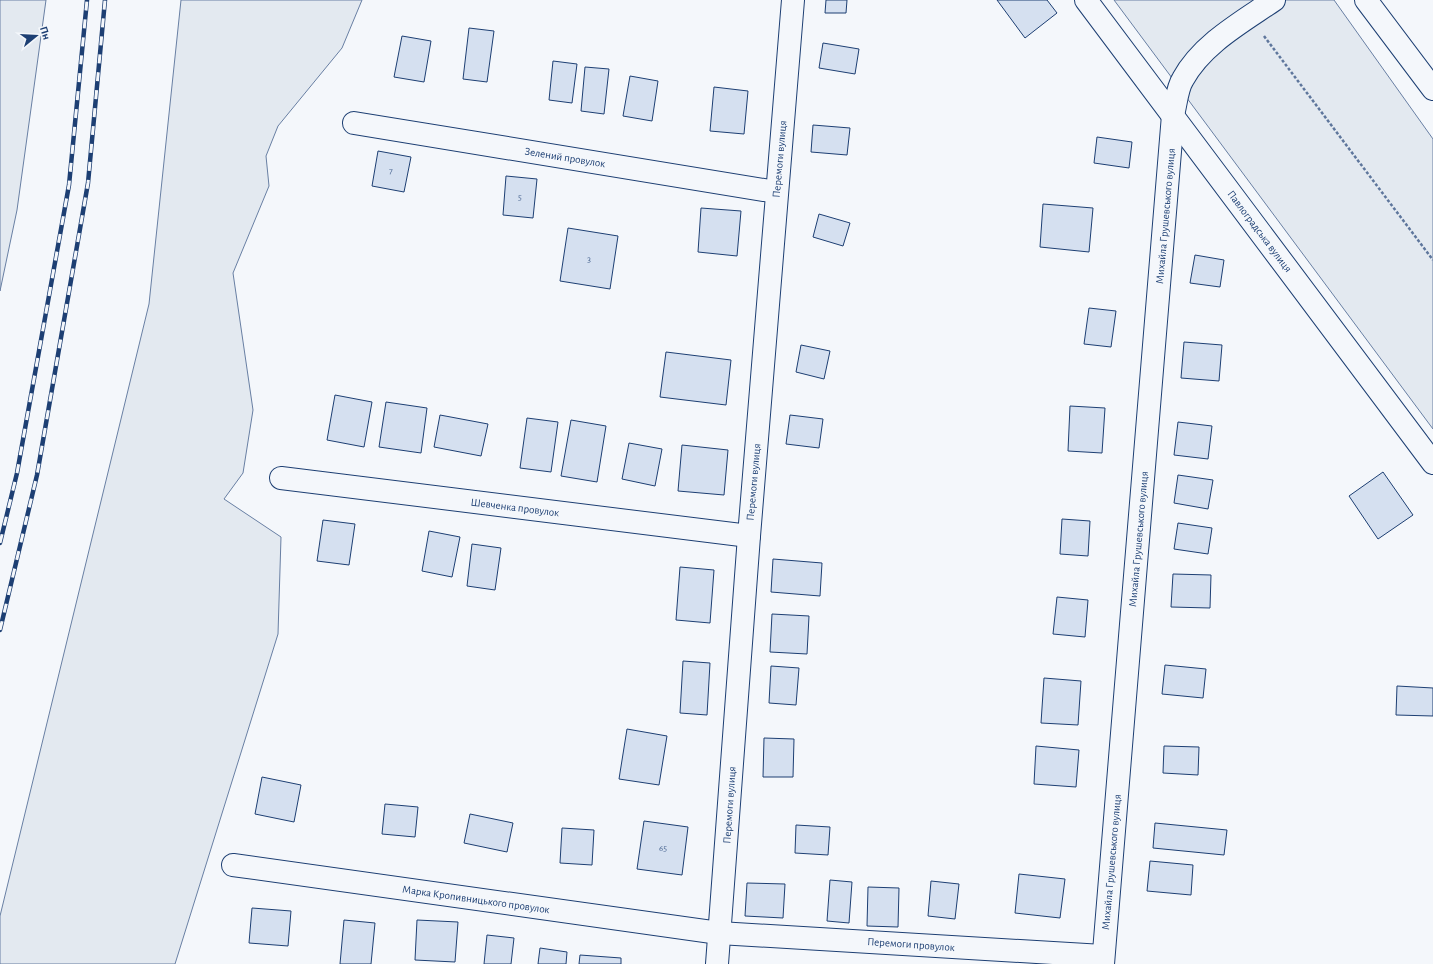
<svg xmlns="http://www.w3.org/2000/svg" width="1433" height="964" font-family="'Alegreya Sans',sans-serif">
<rect width="100%" height="100%" fill="#f4f7fb"/>
<g fill="#e3e9f0" stroke="#687fa3">
<path d="M0,0H46L17,210L0,291Z"/>
<path d="M181,0H362L342,48L278,126L266,156L269,186L233,273L253,410L243,473L224,499L281,537L278,634L175,964H0V916L149,304Z"/>
<path d="M1114,0H1334L1433,139V429Z"/>
</g>
<g fill="#d5e0f0" stroke="#1d3f73">
<path d="M826,0H847L846,13H825Z"/>
<path d="M997,0H1047L1057,13L1025,38Z"/>
<path d="M469,28L494,31L487,82L463,79Z"/>
<path d="M402,36L431,41L424,82L394,77Z"/>
<path d="M823,43L859,49L855,74L819,68Z"/>
<path d="M553,61L577,64L572,103L549,100Z"/>
<path d="M585,67L609,69L604,114L581,111Z"/>
<path d="M630,76L658,81L652,121L623,116Z"/>
<path d="M714,87L748,91L744,134L710,131Z"/>
<path d="M813,125L850,128L847,155L811,152Z"/>
<path d="M1097,137L1132,142L1129,168L1094,163Z"/>
<path d="M378,151L411,157L404,192L372,186Z"/>
<path d="M506,176L537,179L533,218L503,215Z"/>
<path d="M1043,204L1093,208L1089,252L1040,247Z"/>
<path d="M701,208L741,211L737,256L698,252Z"/>
<path d="M819,214L850,223L843,246L813,237Z"/>
<path d="M568,228L618,236L610,289L560,281Z"/>
<path d="M1195,255L1224,260L1220,287L1190,283Z"/>
<path d="M1089,308L1116,311L1111,347L1084,344Z"/>
<path d="M1184,342L1222,345L1219,381L1181,378Z"/>
<path d="M801,345L830,351L824,379L796,372Z"/>
<path d="M666,352L731,360L726,405L660,397Z"/>
<path d="M335,395L372,402L364,447L327,440Z"/>
<path d="M386,402L427,408L421,453L379,447Z"/>
<path d="M1070,406L1105,408L1102,453L1068,451Z"/>
<path d="M440,415L488,424L481,456L434,447Z"/>
<path d="M790,415L823,419L819,448L786,444Z"/>
<path d="M527,418L558,422L551,472L520,468Z"/>
<path d="M571,420L606,426L597,482L561,476Z"/>
<path d="M1178,422L1212,426L1208,459L1174,455Z"/>
<path d="M629,443L662,449L655,486L622,479Z"/>
<path d="M682,445L728,450L724,495L678,491Z"/>
<path d="M1383,472L1413,515L1378,539L1349,496Z"/>
<path d="M1178,475L1213,480L1208,509L1174,503Z"/>
<path d="M1062,519L1090,521L1088,556L1060,554Z"/>
<path d="M323,520L355,524L349,565L317,561Z"/>
<path d="M1178,523L1212,528L1208,554L1174,549Z"/>
<path d="M429,531L460,537L452,577L422,571Z"/>
<path d="M472,544L501,548L495,590L467,586Z"/>
<path d="M773,559L822,563L820,596L771,592Z"/>
<path d="M680,567L714,570L710,623L676,620Z"/>
<path d="M1173,574L1211,575L1210,608L1171,607Z"/>
<path d="M1057,597L1088,600L1085,637L1053,634Z"/>
<path d="M772,614L809,616L807,654L770,652Z"/>
<path d="M683,661L710,663L707,715L680,713Z"/>
<path d="M1165,665L1206,669L1203,698L1162,694Z"/>
<path d="M771,666L799,668L796,705L769,703Z"/>
<path d="M1044,678L1081,681L1078,725L1041,723Z"/>
<path d="M1397,686L1433,688V716L1396,715Z"/>
<path d="M627,729L667,736L659,785L619,779Z"/>
<path d="M764,738L794,739L793,777H763Z"/>
<path d="M1036,746L1079,750L1076,787L1034,784Z"/>
<path d="M1164,746L1199,747L1198,775L1163,773Z"/>
<path d="M262,777L301,785L294,822L255,814Z"/>
<path d="M385,804L418,807L415,837L382,834Z"/>
<path d="M470,814L513,823L507,852L464,843Z"/>
<path d="M644,821L688,827L682,875L637,869Z"/>
<path d="M1155,823L1227,830L1224,855L1153,848Z"/>
<path d="M796,825L830,827L828,855L795,853Z"/>
<path d="M562,828L594,830L592,865L560,863Z"/>
<path d="M1150,861L1193,865L1191,895L1147,891Z"/>
<path d="M1019,874L1065,879L1060,918L1015,913Z"/>
<path d="M830,880L852,882L849,923L827,921Z"/>
<path d="M931,881L959,884L955,919L928,916Z"/>
<path d="M747,883L785,884L783,918L745,916Z"/>
<path d="M868,887L899,888L898,927L867,926Z"/>
<path d="M252,908L291,911L288,946L249,943Z"/>
<path d="M344,920L375,923L371,964H340Z"/>
<path d="M417,920L458,922L455,962L415,960Z"/>
<path d="M487,935L514,938L511,964H484Z"/>
<path d="M540,948L567,952L566,964H538Z"/>
<path d="M580,955L621,958V964H579Z"/>
</g>
<g fill="none" stroke-linecap="round" stroke-linejoin="round">
<defs>
<g id="minor">
<path d="M354,123L776,192"/>
<path d="M281,478L749,536"/>
<path d="M233,865L719,933L1103,956"/>
<path d="M717,964L749,536L793,0"/>
<path d="M1103,964L1173,115C1176,104 1177,88 1183,79C1202,44 1242,22 1274,0"/>
</g>
<g id="major">
<path d="M1086,0L1433,463"/>
<path d="M1366,0L1433,89"/>
</g>
</defs>
<use href="#minor" stroke="#1d3f73" stroke-width="24"/>
<use href="#major" stroke="#1d3f73" stroke-width="24"/>
<path stroke="#5e769c" stroke-width="2.5" stroke-dasharray="3 2" stroke-linecap="butt" d="M1264,36L1433,260"/>
<use href="#minor" stroke="#f4f7fb" stroke-width="22"/>
<use href="#major" stroke="#f4f7fb" stroke-width="22"/>
<defs>
<g id="rail">
<path d="M0,543L17,473L69,185L87,0"/>
<path d="M0,630L37,475L88,183L105,0"/>
</g>
</defs>
<use href="#rail" stroke="#1d3f73" stroke-width="4.5"/>
<use href="#rail" stroke="#f4f7fb" stroke-width="3" stroke-dasharray="9" stroke-linecap="butt"/>
</g>
<g text-anchor="middle" stroke-width="3" stroke-linejoin="round" paint-order="stroke">
<g font-size="9" fill="#4b6792">
<text x="391" y="174">7</text>
<text x="520" y="200">5</text>
<text x="589" y="262">3</text>
<text x="663" y="851">65</text>
</g>
<g font-size="11" fill="#1d3f73" stroke="#f4f7fb">
<text transform="translate(565 157) rotate(9)" y="4">Зелений провулок</text>
<text transform="translate(779 159) rotate(-85)" y="4">Перемоги вулиця</text>
<text transform="translate(1165 216) rotate(-85)" y="4">Михайла Грушевського вулиця</text>
<text transform="translate(1260 231) rotate(53)" y="4">Павлоградська вулиця</text>
<text transform="translate(753 482) rotate(-85)" y="4">Перемоги вулиця</text>
<text transform="translate(515 507) rotate(7)" y="4">Шевченка провулок</text>
<text transform="translate(1138 539) rotate(-85)" y="4">Михайла Грушевського вулиця</text>
<text transform="translate(729 805) rotate(-86)" y="4">Перемоги вулиця</text>
<text transform="translate(1111 862) rotate(-85)" y="4">Михайла Грушевського вулиця</text>
<text transform="translate(476 899) rotate(8)" y="4">Марка Кропивницького провулок</text>
<text transform="translate(911 944) rotate(4)" y="4">Перемоги провулок</text>
</g>
</g>
<g transform="translate(36 36) rotate(72)" stroke="#f4f7fb" stroke-width="3" paint-order="stroke">
<path d="M0-3L7 15L0 10L-7 15Z" fill="#1d3f73"/>
<text y="-6" font-size="11" font-weight="bold" text-anchor="middle" fill="#1d3f73">Пн</text>
</g>
</svg>
